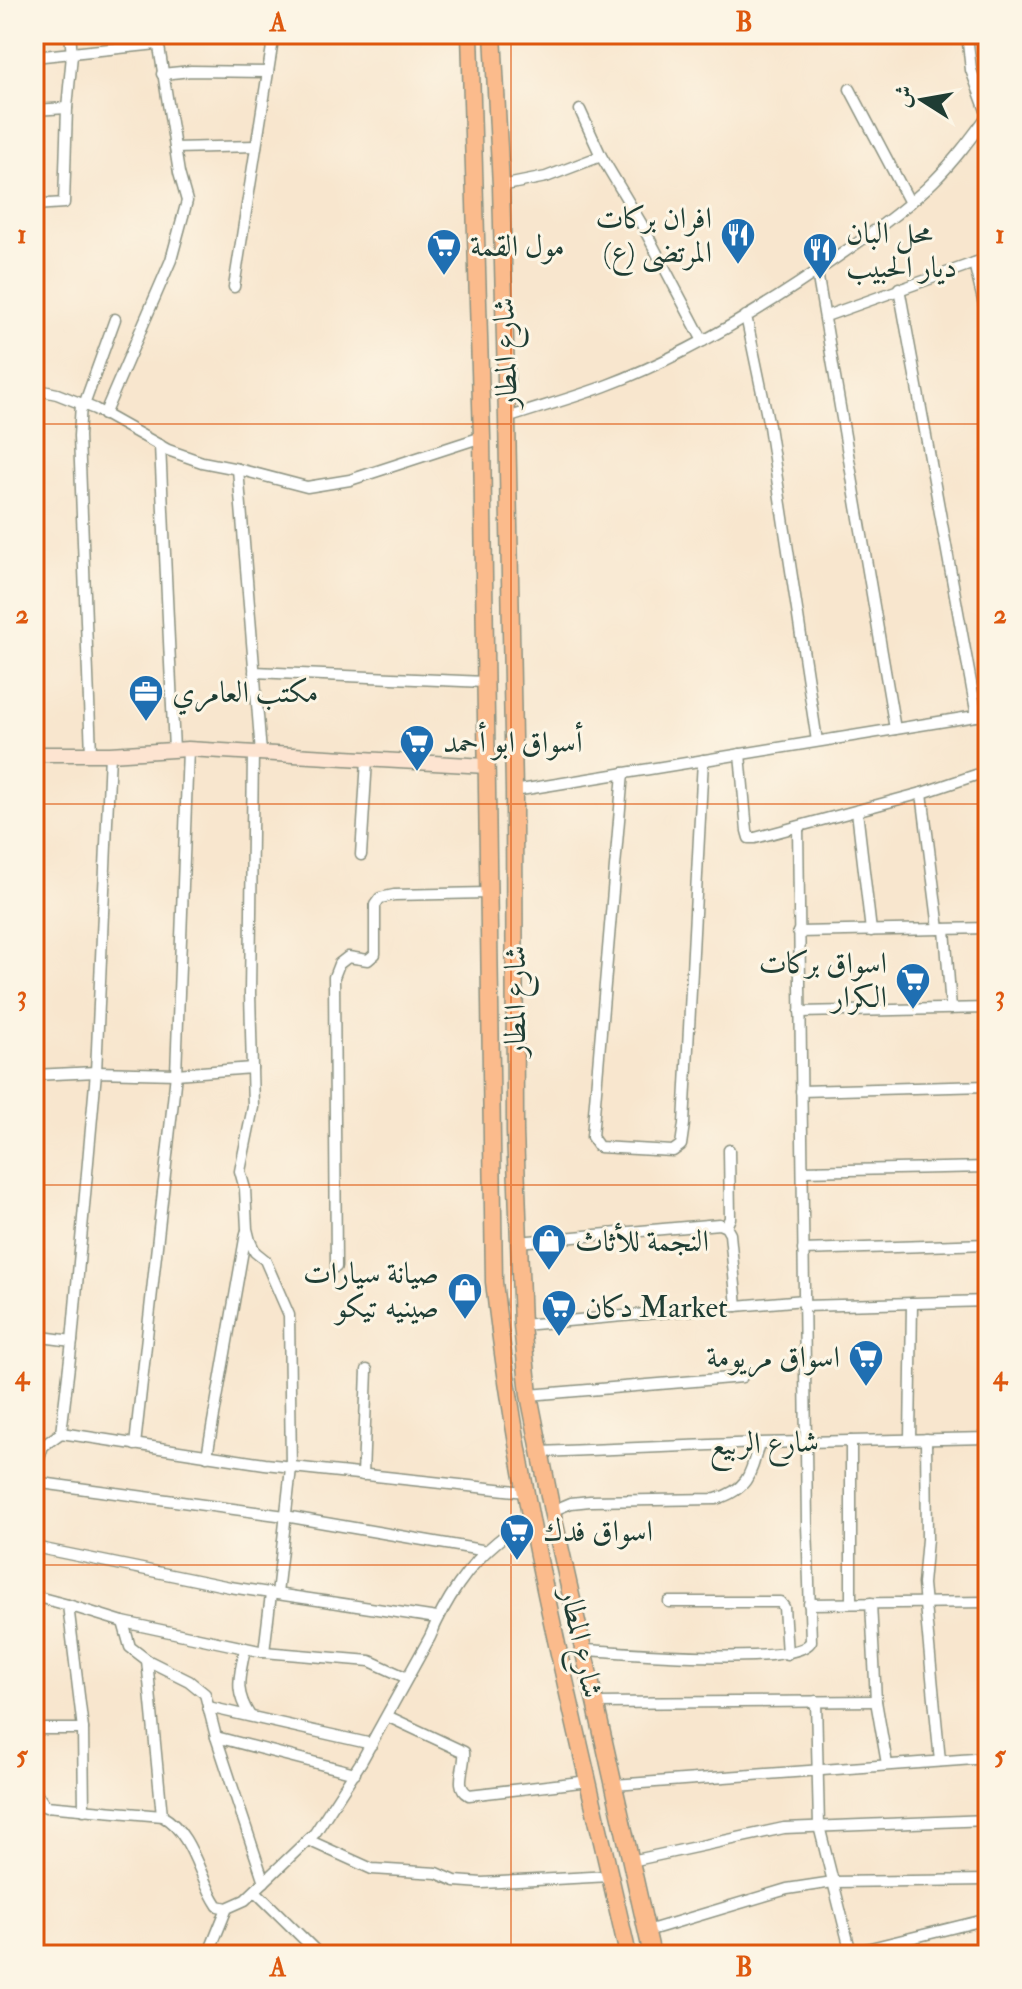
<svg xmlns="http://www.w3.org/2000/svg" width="1022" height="1989" font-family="'IM FELL Double Pica',Amiri,serif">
<rect width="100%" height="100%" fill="#fcf5e5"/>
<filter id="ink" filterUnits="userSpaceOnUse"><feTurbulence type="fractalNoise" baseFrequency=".0125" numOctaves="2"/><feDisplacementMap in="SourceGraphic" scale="16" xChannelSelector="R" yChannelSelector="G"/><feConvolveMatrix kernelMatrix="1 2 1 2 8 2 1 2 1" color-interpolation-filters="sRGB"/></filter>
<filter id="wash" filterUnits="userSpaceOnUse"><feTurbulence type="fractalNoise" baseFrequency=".006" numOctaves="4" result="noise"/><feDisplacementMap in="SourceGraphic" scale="32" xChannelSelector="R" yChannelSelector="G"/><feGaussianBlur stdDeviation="1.8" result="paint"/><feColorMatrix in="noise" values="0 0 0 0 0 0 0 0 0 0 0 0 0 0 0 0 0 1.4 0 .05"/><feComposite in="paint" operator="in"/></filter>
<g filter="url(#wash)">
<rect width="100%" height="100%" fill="#f8e6ce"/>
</g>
<g filter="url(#ink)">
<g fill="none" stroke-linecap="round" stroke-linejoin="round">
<defs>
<g id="street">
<path d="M967,34L971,70L988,116"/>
<path d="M34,57L157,44"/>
<path d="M162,74L191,71L268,72"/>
<path d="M850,89L910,203"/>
<path d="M34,110L67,108"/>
<path d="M580,110L601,156L641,223L703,341"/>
<path d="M175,148L256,146"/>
<path d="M501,186L546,177L601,156"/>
<path d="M34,205L64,203L67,108L72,55L70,34"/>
<path d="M974,263L988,321"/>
<path d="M817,272L895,729"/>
<path d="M234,287L274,34"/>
<path d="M899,288L977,716"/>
<path d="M746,316L769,426L817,741"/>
<path d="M826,316L988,258"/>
<path d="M34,389L57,394L95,409L168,450L202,462L238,469L307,487L350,480L482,437"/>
<path d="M81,404L79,436L91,754"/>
<path d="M84,405L115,319"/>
<path d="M104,415L171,260L187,201L179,173L157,34"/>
<path d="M507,418C540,407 573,398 605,386C690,354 770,305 843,253C875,231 907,208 934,181C954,161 971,138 988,115"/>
<path d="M160,445L174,750"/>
<path d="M238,469L261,753"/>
<path d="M254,672L485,682"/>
<path d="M253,753L250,993L253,1107L240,1171L245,1189L247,1229L250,1241L255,1252L265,1260L289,1315L291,1468L277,1594"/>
<path d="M740,754L747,831L749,838H755L922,793L988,771"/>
<path d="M623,773L592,1137L599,1147L673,1151L681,1145L684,1124L703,760"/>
<path d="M514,791L988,714"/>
<path d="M922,793L939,929"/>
<path d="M857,811L871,931"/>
<path d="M361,855L367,760"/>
<path d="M945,929L951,1009"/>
<path d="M798,932L988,928"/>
<path d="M800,1012L988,1008"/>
<path d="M34,1075L96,1072L176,1074L252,1068"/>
<path d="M801,1091L988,1086"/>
<path d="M803,1171L988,1167"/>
<path d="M726,1227L730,1218L729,1150"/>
<path d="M518,1242L719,1224L726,1227L730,1234L737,1306"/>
<path d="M803,1250L988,1244"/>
<path d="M336,1267L334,977L339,964L348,957L368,960L375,954V905L380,898L394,895L487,893"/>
<path d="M804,1306L988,1301"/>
<path d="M522,1325L804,1300"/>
<path d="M34,1336L72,1341"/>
<path d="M529,1395L742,1377"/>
<path d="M61,1433L72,1341L96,1072L110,754"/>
<path d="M910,1439L912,1303"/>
<path d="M926,1439L927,1539L923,1584L940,1761"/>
<path d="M135,1445L176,1074L188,749"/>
<path d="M540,1452L759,1443L988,1438"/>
<path d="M207,1456L246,1233"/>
<path d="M34,1474L43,1446L61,1433L265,1464L525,1492"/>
<path d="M363,1475L367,1370"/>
<path d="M34,1482L285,1516L487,1551"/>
<path d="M552,1511L571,1503L590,1501L716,1499C749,1489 751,1473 759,1443"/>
<path d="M34,1547L230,1587L437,1618"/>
<path d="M34,1596L68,1605L83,1729L84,1810"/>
<path d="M669,1602H780L784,1607L787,1654"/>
<path d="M851,1603V1441"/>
<path d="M871,1603L876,1701L887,1764"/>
<path d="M809,1604L988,1602"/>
<path d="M68,1605L123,1622L264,1652L370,1661L407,1678"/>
<path d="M123,1622L130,1647L147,1660L189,1681L205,1694L216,1737L264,1882"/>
<path d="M245,1648C240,1677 233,1689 250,1716"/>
<path d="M584,1650C618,1651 798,1669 811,1641L807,1524L798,827"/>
<path d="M264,1652L271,1594"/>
<path d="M147,1660L162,1816"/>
<path d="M816,1701L819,1826L851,1953"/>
<path d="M595,1703L876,1701"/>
<path d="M208,1707L372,1744"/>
<path d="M387,1716L464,1752C466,1767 453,1786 469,1795L589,1781"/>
<path d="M34,1729H83"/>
<path d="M216,1737L355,1773"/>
<path d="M614,1785L988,1758"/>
<path d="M34,1790L46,1807"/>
<path d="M34,1805L162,1816C194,1834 198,1877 218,1906L227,1908L245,1900L315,1833L361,1762L430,1637C444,1603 468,1565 498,1541C507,1533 519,1528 530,1521"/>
<path d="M308,1840L372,1869L437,1873L455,1881L482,1883L610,1876"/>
<path d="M631,1861L784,1828L988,1820"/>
<path d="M255,1891L320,1955"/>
<path d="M647,1931L787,1889L833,1882L988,1880"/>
<path d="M34,1948L52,1955"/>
<path d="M506,1951L509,1955"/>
<path d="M208,1955L227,1908"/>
<path d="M842,1955L988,1919"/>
</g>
<path id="secondary" d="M34,754H110L188,749L486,766"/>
<g id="primary">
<path d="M470,34L482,437L494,1282C519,1510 578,1732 628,1955"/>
<path d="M493,34L501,186L507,418L514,791L515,1132L522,1325L529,1395L552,1511L652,1955"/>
</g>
</defs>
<use href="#street" stroke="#8c9281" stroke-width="13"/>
<use href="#secondary" stroke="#8c9281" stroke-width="17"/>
<use href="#primary" stroke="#8c9281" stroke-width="19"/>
<use href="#street" stroke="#fff" stroke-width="10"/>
<use href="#secondary" stroke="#fde4d1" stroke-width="14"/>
<use href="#primary" stroke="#fbbb8c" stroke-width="16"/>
</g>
</g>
<path fill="none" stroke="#de580e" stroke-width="2" stroke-opacity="0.55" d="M511,34V1955M34,424H988M34,804H988M34,1185H988M34,1565H988"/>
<defs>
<symbol id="restaurant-pin" viewBox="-11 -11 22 30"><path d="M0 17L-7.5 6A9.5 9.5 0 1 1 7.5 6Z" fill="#1f6fb2" stroke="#fcf5e5"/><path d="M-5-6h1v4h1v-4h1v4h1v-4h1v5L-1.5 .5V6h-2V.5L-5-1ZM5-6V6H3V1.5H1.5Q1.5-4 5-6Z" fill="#fff"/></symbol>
<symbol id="supermarket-pin" viewBox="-11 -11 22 30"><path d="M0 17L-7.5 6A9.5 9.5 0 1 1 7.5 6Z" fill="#1f6fb2" stroke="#fcf5e5"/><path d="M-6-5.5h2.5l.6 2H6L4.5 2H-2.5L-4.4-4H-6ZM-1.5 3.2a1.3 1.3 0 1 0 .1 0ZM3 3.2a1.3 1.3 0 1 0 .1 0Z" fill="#fff"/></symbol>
<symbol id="office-pin" viewBox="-11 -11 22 30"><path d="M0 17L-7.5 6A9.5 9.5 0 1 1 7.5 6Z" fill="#1f6fb2" stroke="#fcf5e5"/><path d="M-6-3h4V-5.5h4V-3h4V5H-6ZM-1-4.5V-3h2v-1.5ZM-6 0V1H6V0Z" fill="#fff"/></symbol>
<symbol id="shop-pin" viewBox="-11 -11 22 30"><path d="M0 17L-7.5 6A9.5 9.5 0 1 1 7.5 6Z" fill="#1f6fb2" stroke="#fcf5e5"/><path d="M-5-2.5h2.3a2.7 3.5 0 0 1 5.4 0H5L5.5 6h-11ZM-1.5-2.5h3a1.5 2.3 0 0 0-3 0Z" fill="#fff"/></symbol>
</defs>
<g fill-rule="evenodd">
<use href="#restaurant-pin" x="718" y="215" width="40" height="54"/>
<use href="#supermarket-pin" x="424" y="226" width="40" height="54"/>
<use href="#restaurant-pin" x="800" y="230" width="40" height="54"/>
<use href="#office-pin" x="126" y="672" width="40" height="54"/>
<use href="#supermarket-pin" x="397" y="722" width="40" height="54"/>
<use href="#supermarket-pin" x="893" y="960" width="40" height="54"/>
<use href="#shop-pin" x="529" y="1221" width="40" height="54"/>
<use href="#shop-pin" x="445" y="1270" width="40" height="54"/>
<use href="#supermarket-pin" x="539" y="1287" width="40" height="54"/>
<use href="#supermarket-pin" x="846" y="1337" width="40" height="54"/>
<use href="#supermarket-pin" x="497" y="1511" width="40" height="54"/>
</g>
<g text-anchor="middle" stroke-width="6" stroke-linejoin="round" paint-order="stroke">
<g font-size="30" fill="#1f3d34" stroke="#fcf5e5" text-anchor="start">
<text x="712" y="228" text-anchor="end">افران بركات<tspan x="712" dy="34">المرتضى (ع)</tspan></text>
<text x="846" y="243">محل البان<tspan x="846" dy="34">ديار الحبيب</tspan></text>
<text x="470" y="256">مول القمة</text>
<text x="172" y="702">مكتب العامري</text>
<text x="443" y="752">أسواق ابو أحمد</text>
<text x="887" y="973" text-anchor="end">اسواق بركات<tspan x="887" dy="34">الكرار</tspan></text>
<text x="575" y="1251">النجمة للأثاث</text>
<text x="439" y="1283" text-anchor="end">صيانة سيارات<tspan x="439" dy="34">صينيه تيكو</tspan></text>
<text x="585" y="1317">دكان Market</text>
<text x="840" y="1367" text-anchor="end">اسواق مريومة</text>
<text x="543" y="1541">اسواق فدك</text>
</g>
<g font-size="30" fill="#1f3d34" stroke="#fcf5e5">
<text transform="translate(505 353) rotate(-92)" y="10">شارع المطار</text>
<text transform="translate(515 1001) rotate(-90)" y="10">شارع المطار</text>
<text transform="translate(764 1443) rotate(-2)" y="10">شارع الربيع</text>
<text transform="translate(582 1643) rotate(78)" y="10">شارع المطار</text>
</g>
</g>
<rect width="1022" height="1989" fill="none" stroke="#fcf5e5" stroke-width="88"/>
<g transform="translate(922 100) rotate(281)" stroke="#fcf5e5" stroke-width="6" paint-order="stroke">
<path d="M0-6L14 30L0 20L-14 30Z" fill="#1f3d34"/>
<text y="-12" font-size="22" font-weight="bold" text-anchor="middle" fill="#1f3d34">ش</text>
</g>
<rect x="44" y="44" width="934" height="1901" fill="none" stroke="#de580e" stroke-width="3"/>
<g font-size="26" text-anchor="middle" font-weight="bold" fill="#de580e">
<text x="278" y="31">A</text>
<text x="744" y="31">B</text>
<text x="22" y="243">1</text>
<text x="1000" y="243">1</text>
<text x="22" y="623">2</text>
<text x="1000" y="623">2</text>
<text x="22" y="1004">3</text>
<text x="1000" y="1004">3</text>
<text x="22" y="1384">4</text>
<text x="1000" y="1384">4</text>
<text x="22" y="1764">5</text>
<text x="1000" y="1764">5</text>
<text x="278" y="1976">A</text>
<text x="744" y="1976">B</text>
</g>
</svg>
